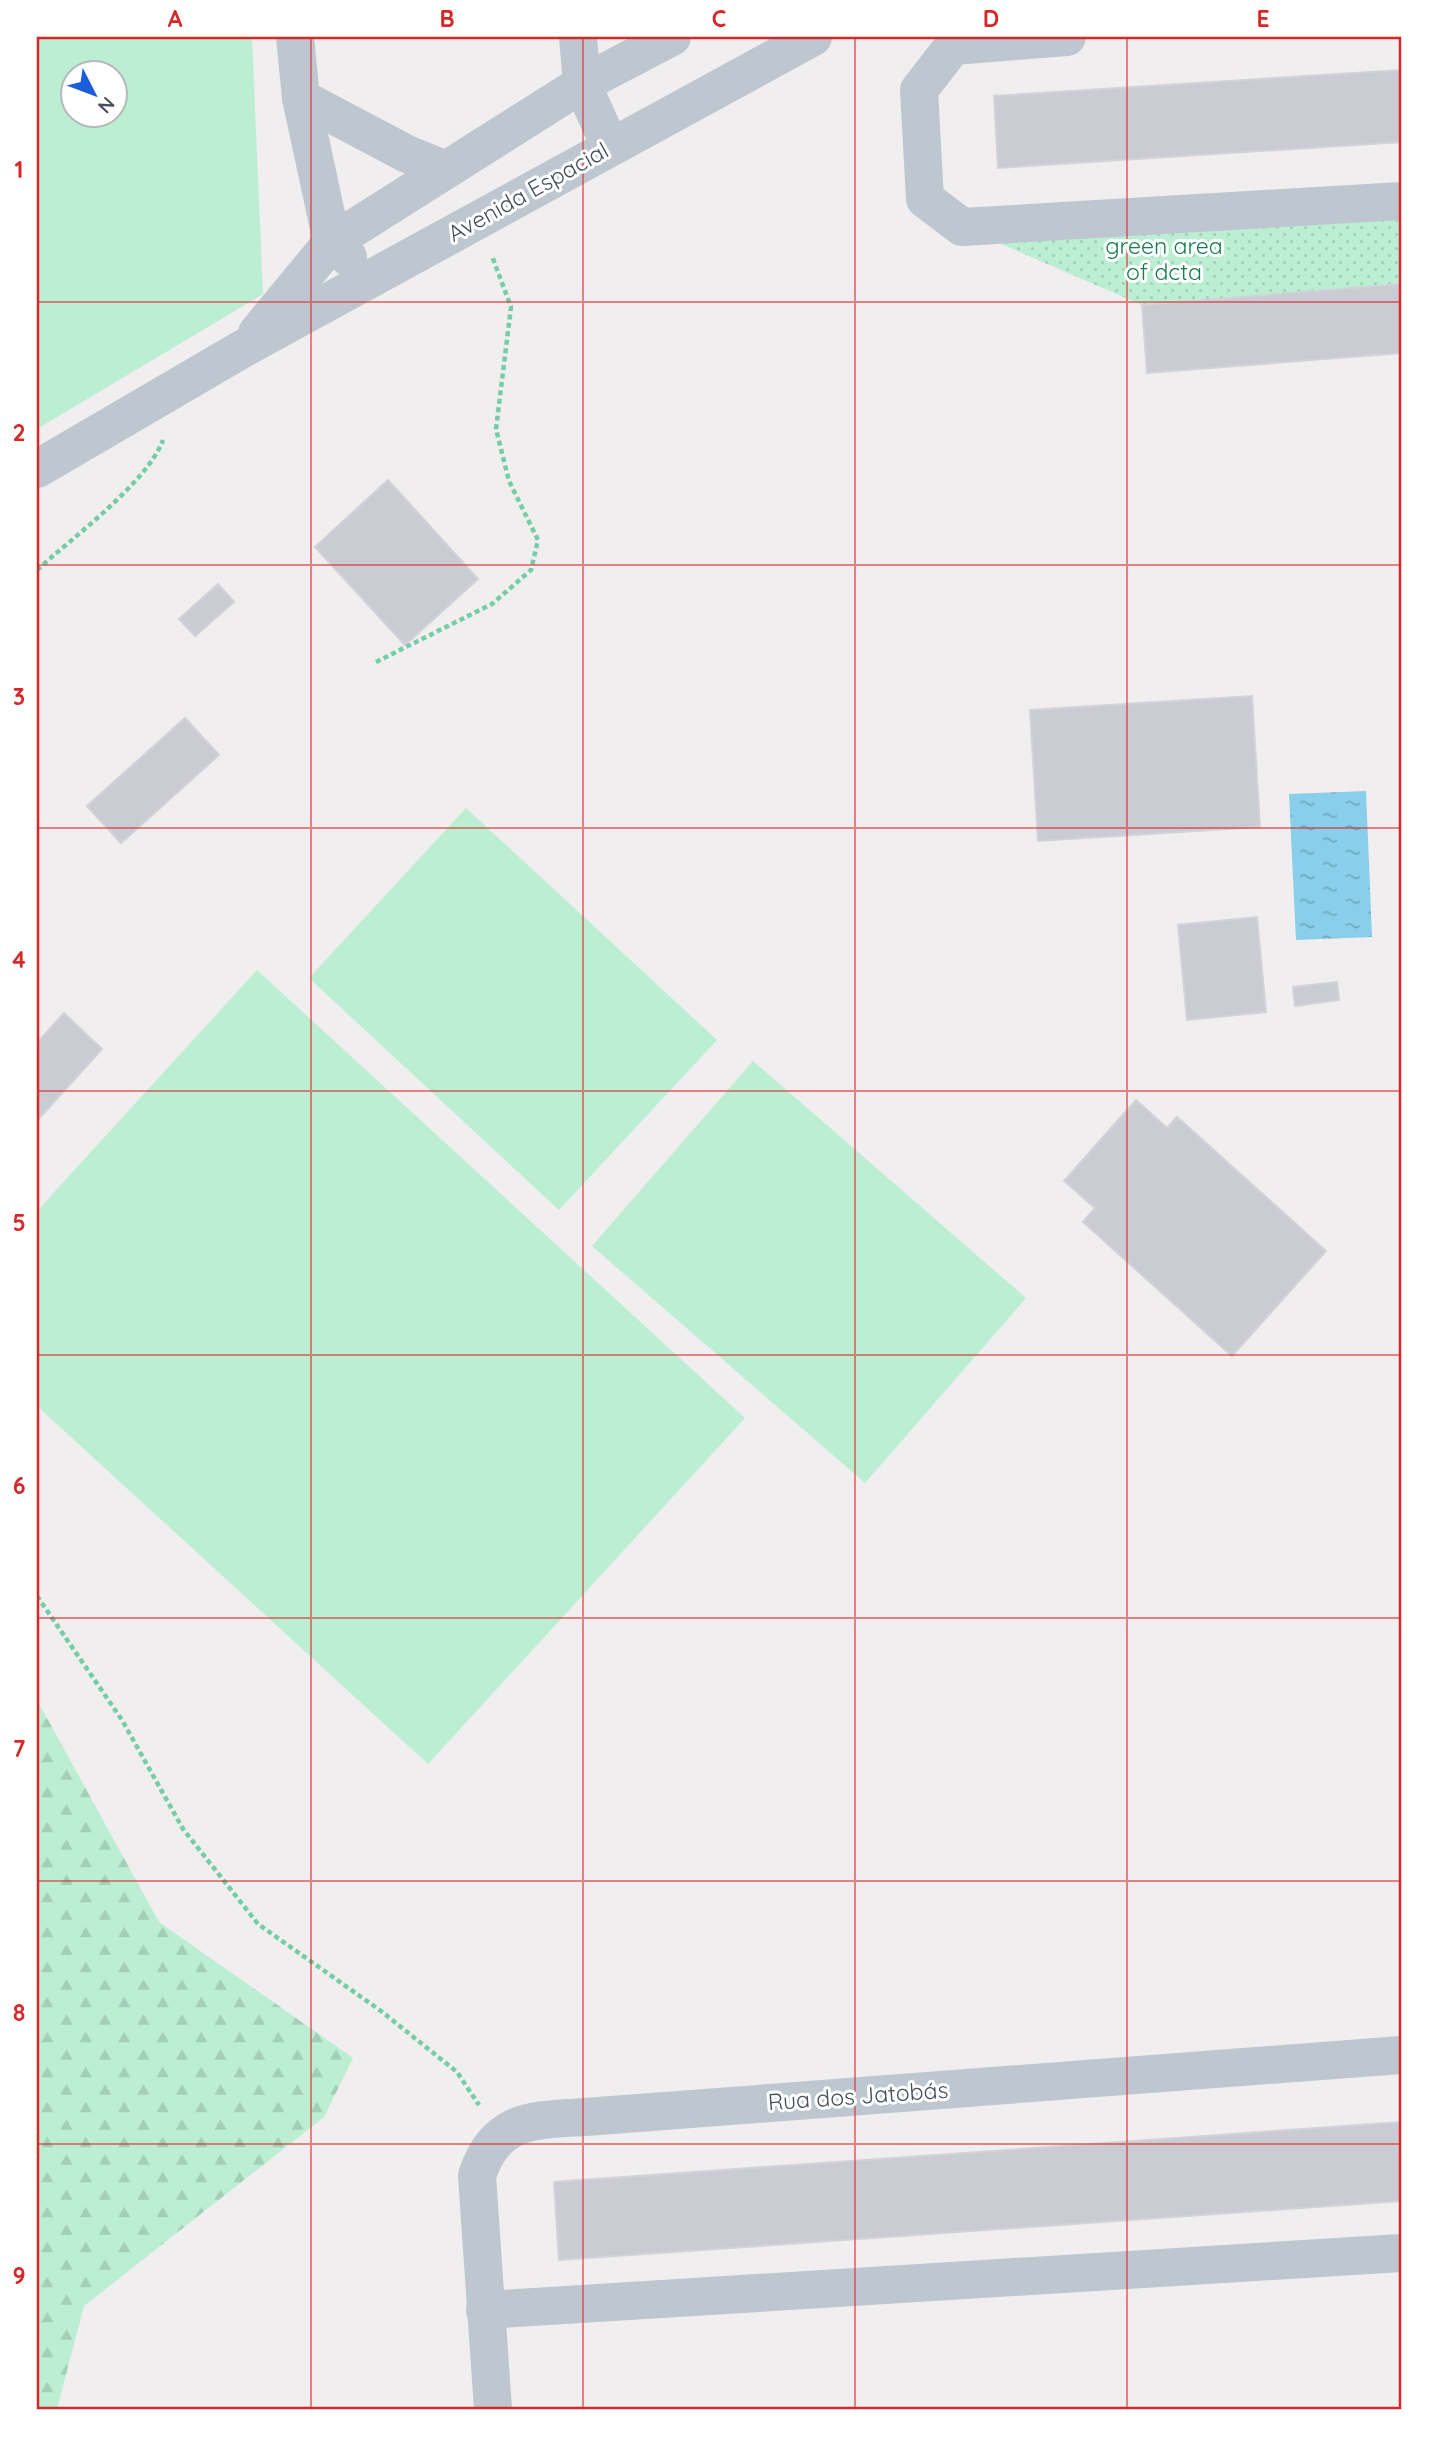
<svg xmlns="http://www.w3.org/2000/svg" width="1438" height="2446" font-family="Quicksand,sans-serif">
<defs>
<pattern id="forest-firs" width="22" height="20" patternUnits="userSpaceOnUse" patternTransform="scale(1.75)"><rect width="22" height="20" fill="#bceed4"/><path d="M5 1l3.5 6h-7zM16 11l3.5 6h-7z" fill="#a3ceb8"/></pattern>
<pattern id="park-dots" width="8" height="8" patternUnits="userSpaceOnUse" patternTransform="scale(1.75)"><rect width="8" height="8" fill="#bceed4"/><path d="M2 2h.1M6 6h.1" fill="none" stroke="#a3ceb8" stroke-width="1.8" stroke-linecap="round"/></pattern>
<pattern id="water-ripples" width="26" height="14" patternUnits="userSpaceOnUse" patternTransform="scale(1.75)"><rect width="26" height="14" fill="#89ceeb"/><path d="M2 4q2-2 4 0t4 0M15 11q2-2 4 0t4 0" fill="none" stroke="#72aac1"/></pattern>
</defs>
<rect width="100%" height="100%" fill="#f0eeee"/>
<g fill="#bceed4" fill-rule="evenodd">
<path d="M37,37H252L263,294L37,429ZM74,74H116V116H74Z"/>
<path d="M466,808L717,1040L559,1210L309,978Z"/>
<path d="M257,970L745,1418L428,1764L37,1406V1211Z"/>
<path d="M753,1061L1026,1298L865,1483L592,1246Z"/>
</g>
<path fill="url(#forest-firs)" d="M37,1700L159,1922L353,2058L324,2117L84,2306L57,2409H37Z"/>
<path fill="url(#park-dots)" d="M1401,201V284L1142,305L962,227Z"/>
<path fill="url(#water-ripples)" d="M1366,791L1372,937L1296,940L1289,794Z"/>
<g fill="#cbccd3" stroke="#d2d3d9" stroke-width="2">
<path d="M1401,70V142L998,168L994,96Z"/>
<path d="M1401,284V353L1147,373L1142,305Z"/>
<path d="M388,480L478,579L405,645L315,547Z"/>
<path d="M218,584L234,602L195,636L179,619Z"/>
<path d="M1252,696L1260,827L1038,841L1030,710Z"/>
<path d="M185,718L219,755L121,843L87,806Z"/>
<path d="M1257,917L1266,1012L1187,1020L1178,925Z"/>
<path d="M1337,982L1339,1000L1295,1006L1293,987Z"/>
<path d="M64,1013L102,1049L37,1121V1043Z"/>
<path d="M1136,1100L1167,1128L1177,1117L1326,1251L1232,1356L1083,1222L1095,1208L1064,1181Z"/>
<path d="M1401,2122V2201L559,2260L554,2182Z"/>
</g>
<g fill="none" stroke-linecap="round" stroke-linejoin="round">
<g stroke="#74cca9" stroke-width="4.5" stroke-dasharray="5 3.5" stroke-linecap="butt">
<path d="M37,570C72,538 147,483 163,440"/>
<path d="M376,662L492,604L531,570L538,540L509,481L496,429L511,307L492,256"/>
<path d="M37,1596L122,1720L183,1829L258,1924L381,2011L457,2072L479,2105"/>
</g>
<g stroke="#bec7d0" stroke-width="38">
<path d="M295,37L301,98L332,242L348,257"/>
<path d="M578,37L582,84L610,146"/>
<path d="M1067,37L953,46L919,90L925,199L962,227L1401,201"/>
<path d="M301,98L407,154L444,169"/>
<path d="M257,333L332,242L582,84L672,37"/>
<path d="M37,469L244,348L813,37"/>
<path d="M485,2310L1401,2253"/>
<path d="M493,2409L477,2176C497,2112 543,2121 599,2116L1401,2055"/>
</g>
</g>
<path fill="none" stroke="#d62828" stroke-width="2" stroke-opacity="0.55" d="M311,37V2409M583,37V2409M855,37V2409M1127,37V2409M37,302H1401M37,565H1401M37,828H1401M37,1091H1401M37,1355H1401M37,1618H1401M37,1881H1401M37,2144H1401"/>
<g text-anchor="middle" stroke-width="6" stroke-linejoin="round" paint-order="stroke">
<g font-size="23" fill="#464f5b" stroke="#fff">
<text transform="translate(528 192) rotate(-29)" y="8">Avenida Espacial</text>
<text transform="translate(858 2096) rotate(-4)" y="8">Rua dos Jatobás</text>
</g>
<g font-size="23" fill="#177c53" stroke="#fff">
<text x="1164" y="254">green area<tspan x="1164" dy="26">of dcta</tspan></text>
</g>
</g>
<rect width="1438" height="2446" fill="none" stroke="#ffffff" stroke-width="77"/>
<g transform="translate(94 94) rotate(132)"><circle r="33" fill="#ffffff" stroke="#b5b9bd" stroke-width="2"/>
<path d="M0-5L12 26L0 18L-12 26Z" fill="#1a5ede"/>
<text y="-10" font-size="19" font-weight="bold" text-anchor="middle" fill="#464f5b">N</text>
</g>
<rect x="38" y="38" width="1362" height="2370" fill="none" stroke="#d62828" stroke-width="2.5"/>
<g font-size="23" text-anchor="middle" font-weight="bold" fill="#d62828">
<text x="175" y="27">A</text>
<text x="447" y="27">B</text>
<text x="719" y="27">C</text>
<text x="991" y="27">D</text>
<text x="1263" y="27">E</text>
<text x="19" y="178">1</text>
<text x="19" y="441">2</text>
<text x="19" y="705">3</text>
<text x="19" y="968">4</text>
<text x="19" y="1231">5</text>
<text x="19" y="1494">6</text>
<text x="19" y="1757">7</text>
<text x="19" y="2021">8</text>
<text x="19" y="2284">9</text>
</g>
</svg>
